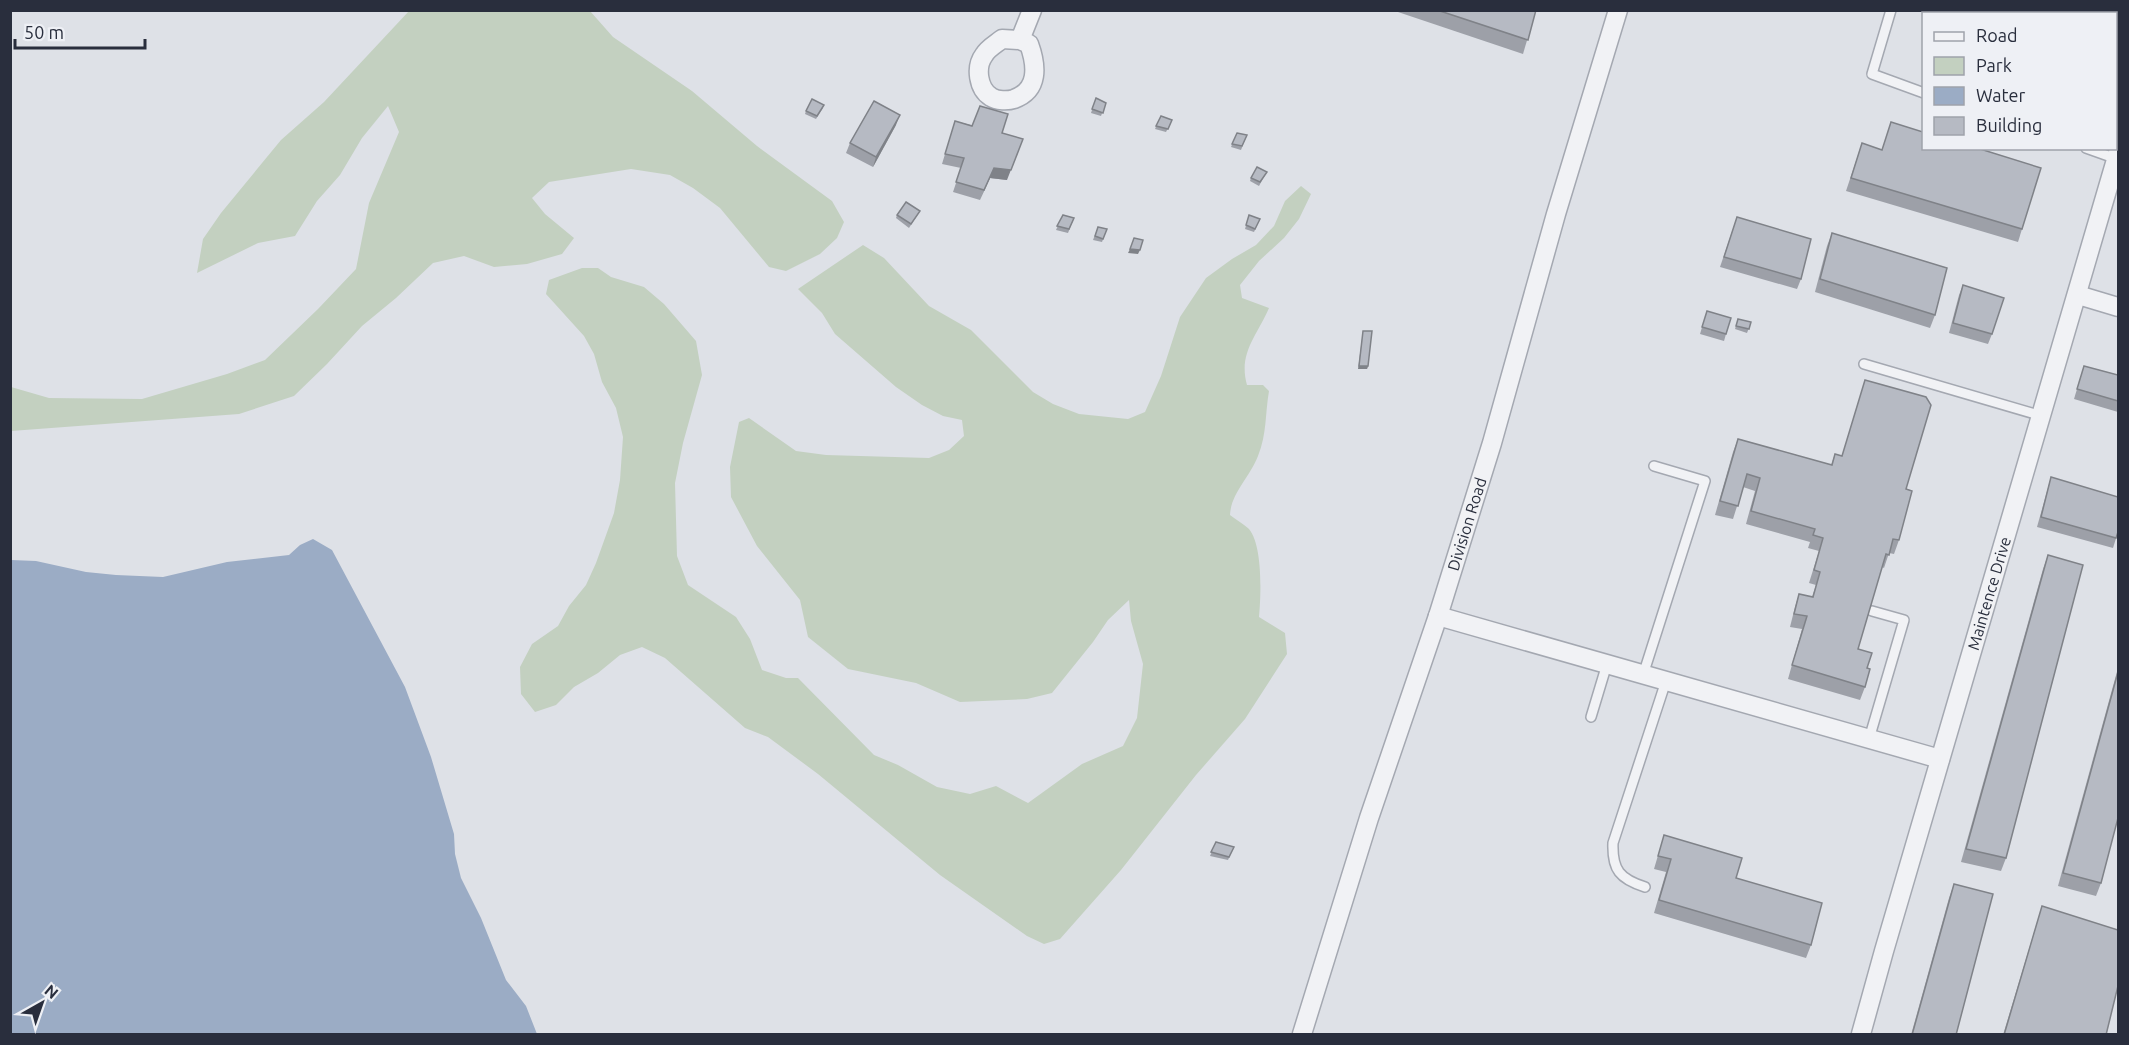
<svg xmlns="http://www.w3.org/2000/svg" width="2129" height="1045" font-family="Ubuntu,sans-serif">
<rect width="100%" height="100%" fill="#dee1e7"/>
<g fill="#c3d0c0">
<path d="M409,11H590L613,37L692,91L757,146L832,201L844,222L837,238L820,254L786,271L769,267L720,208L693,188L670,175L631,169L549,182L532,198L545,214L574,238L562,254L527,264L494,267L464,256L433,263L396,298L362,326L327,364L294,396L239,414L11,431V387L49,398L142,399L227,374L265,360L318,309L356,269L369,203L399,132L388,106L362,138L340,175L317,201L295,236L258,243L197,273L203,239L221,213L281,140L324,102Z"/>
<path d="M1301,186L1311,194L1299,219L1284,238L1259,261L1240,285L1242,298L1269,308C1257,336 1238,353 1247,385H1263L1269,391C1265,414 1267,434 1258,456C1250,477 1231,493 1230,515C1236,520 1244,524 1249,529C1263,546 1261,595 1259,617L1285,633L1287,654L1245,719L1196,775L1121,870L1060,939L1044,944L1027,936L940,875L818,774L768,737L745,728L665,658L642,647L620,655L598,673L574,687L556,705L535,712L521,694L520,667L532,644L558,626L569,606L586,585L596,563L614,513L620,480L623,437L616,408L602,382L594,354L584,336L546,294L549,280L582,268H598L611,277L644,287L664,304L696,341L702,375L683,443L675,483L677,556L688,585L736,617L750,639L762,670L786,678H798L874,755L898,765L937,787L970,794L996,786L1028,803L1082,764L1123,746L1137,718L1143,664L1131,621L1129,600L1108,620L1093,642L1052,693L1027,699L960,702L916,683L848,669L808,637L800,600L757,546L731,497L730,467L739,422L749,418L796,451L826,455L929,458L949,450L964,436L962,420L943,416L922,405L896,387L835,334L822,313L798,289L863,245L884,258L929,306L971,330L1033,392L1053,404L1079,414L1128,419L1145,412L1161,376L1180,317L1206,278L1232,259L1256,245L1274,226L1285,201Z"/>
</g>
<path fill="#9bacc5" d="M313,539L332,550L405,687L431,757L454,834L455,854L461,878L481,918L506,980L526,1006L537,1034H11V560L36,561L86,572L116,575L163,577L227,562L289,555L300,545Z"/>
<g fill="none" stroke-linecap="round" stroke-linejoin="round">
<defs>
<g id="service">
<path d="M1891,10L1872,74L1924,93"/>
<path d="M1954,10L1966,14"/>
<path d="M2086,148L2117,159"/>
<path d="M1864,364L2042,416"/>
<path d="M1643,675L1705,481L1654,466"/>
<path d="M1591,717L1607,664"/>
<path d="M1869,739L1904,620L1872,611"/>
<path d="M1645,887C1620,879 1612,870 1613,843L1666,681"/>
</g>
<g id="minor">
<path d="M1002,39L1020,40L1029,44C1037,66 1039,90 1014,99C1008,101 997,101 991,97C978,89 975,67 984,55C988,48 996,44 1002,39Z"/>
<path d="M1020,40L1032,10"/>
<path d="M2078,295L2118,307"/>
<path d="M1438,616L1940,759"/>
<path id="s1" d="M1302,1034L1369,818L1438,616L1492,443L1556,214L1618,10"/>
<path id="s2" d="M1861,1034L1884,951L2118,153"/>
</g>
</defs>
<use href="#service" stroke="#a4a8b1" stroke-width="12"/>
<use href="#minor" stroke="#a4a8b1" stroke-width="21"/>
<use href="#service" stroke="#f1f2f5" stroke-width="9"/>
<use href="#minor" stroke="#f1f2f5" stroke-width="18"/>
</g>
<g fill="#9da0a8">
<path d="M1392,10H1536L1523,54Z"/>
<path d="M1096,98L1106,103L1101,116L1091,113Z"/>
<path d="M823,108L816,119L805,114L806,111Z"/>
<path d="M1161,116L1172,120L1166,132L1155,129Z"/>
<path d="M955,121L1002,133L1007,180L990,178L980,200L953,192L961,168L942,164Z"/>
<path d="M896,125L873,167L846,153L850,143Z"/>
<path d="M1237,133L1247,135L1241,150L1231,147Z"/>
<path d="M1862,143L2022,229L2018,242L1846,191Z"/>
<path d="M1265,175L1259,186L1250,181L1251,178Z"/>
<path d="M920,211L909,228L896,218L897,215Z"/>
<path d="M1063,215L1074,218L1068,233L1056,230Z"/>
<path d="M1249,215L1260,219L1254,232L1245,229Z"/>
<path d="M1737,217L1801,279L1797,289L1720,267Z"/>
<path d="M1098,227L1107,229L1102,242L1093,240Z"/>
<path d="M1832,233L1935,315L1930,328L1815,292L1827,246Z"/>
<path d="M1963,285L1992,334L1988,344L1949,333L1959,295Z"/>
<path d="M1707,311L1726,334L1724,341L1700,334Z"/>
<path d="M1738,319L1751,322L1747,333L1735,329Z"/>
<path d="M1363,331L1368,366L1367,369H1358Z"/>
<path d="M2084,366L2118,375V412L2074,399Z"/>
<path d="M1865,380L1906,489L1899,540L1894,554L1889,553L1884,568L1882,567L1858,649L1867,668L1865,687L1860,700L1788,679L1802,629L1790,627L1795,607L1799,594L1812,597L1816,585L1809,583L1819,551L1808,548L1810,542L1746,524L1755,491L1743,487L1733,519L1715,515L1733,452L1738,439L1831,465L1835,454L1842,456Z"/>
<path d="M2051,477L2118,532L2113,548L2037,527Z"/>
<path d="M2048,555L2006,858L2001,871L1961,862L2043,569Z"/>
<path d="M2118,668V818L2101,883L2096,896L2058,886Z"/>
<path d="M1664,835L1736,878L1811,945L1806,958L1654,913L1666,872L1654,869Z"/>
<path d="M1216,842L1234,847L1228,860L1210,856Z"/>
<path d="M1954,884L1956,1035H1911L1949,898Z"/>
<path d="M2042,906L2106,1035H2003Z"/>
</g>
<g fill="#7f8288">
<path d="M900,115L896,125L873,167L876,157Z"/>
<path d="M1023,139L1007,180L990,178L980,200L994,168Z"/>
<path d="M1130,249L1140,250L1138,254L1128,253Z"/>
<path d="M1359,366H1368L1367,369H1358Z"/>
</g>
<g fill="#b6bac3" stroke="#7f8288" stroke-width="1.5">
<path d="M1437,10H1536L1528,40Z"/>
<path d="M1096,98L1106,103L1103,113L1092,109Z"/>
<path d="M812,99L824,105L817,116L806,111Z"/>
<path d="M874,101L900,115L876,157L850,143Z"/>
<path d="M980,106L1008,114L1002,133L1023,139L1011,170L994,168L984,190L956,182L964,158L945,154L955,121L972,126Z"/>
<path d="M1161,116L1172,120L1168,129L1156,126Z"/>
<path d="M1891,122L1923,132V148H1977L2041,168L2022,229L1851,178L1862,143L1882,150Z"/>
<path d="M1237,133L1247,135L1242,146L1232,144Z"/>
<path d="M1257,167L1267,172L1260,182L1251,178Z"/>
<path d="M906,202L920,211L911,224L897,215Z"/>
<path d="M1063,215L1074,218L1069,229L1057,226Z"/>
<path d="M1249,215L1260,219L1255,229L1246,225Z"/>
<path d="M1737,217L1811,239L1801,279L1724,257Z"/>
<path d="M1098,227L1107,229L1103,239L1095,236Z"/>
<path d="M1832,233L1947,268L1935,315L1820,279Z"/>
<path d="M1134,238L1143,240L1140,250L1130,249Z"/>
<path d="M1963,285L2004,298L1992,334L1953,323Z"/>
<path d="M1707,311L1731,318L1726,334L1702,327Z"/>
<path d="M1738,319L1751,322L1749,329L1736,326Z"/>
<path d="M1363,331H1372L1368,366H1359Z"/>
<path d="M2084,366L2118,375V401L2077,389Z"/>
<path d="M1865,380L1926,397L1931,405L1906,489L1912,491L1899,540L1893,539L1889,555L1886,554L1858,649L1872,653L1867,668L1870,669L1865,687L1792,665L1807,616L1794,614L1799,594L1813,597L1820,572L1814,570L1823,538L1813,535L1815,529L1751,511L1760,478L1747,474L1738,506L1720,501L1738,439L1832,465L1835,454L1842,456Z"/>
<path d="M2051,477L2118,497V532L2116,538L2041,517Z"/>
<path d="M2048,555L2083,565L2006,858L1966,849Z"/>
<path d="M2118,672V818L2101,883L2063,873Z"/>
<path d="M1664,835L1742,858L1736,878L1822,903L1811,945L1659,900L1671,859L1658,856Z"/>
<path d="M1216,842L1234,847L1229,857L1211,852Z"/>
<path d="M1954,884L1993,894L1956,1035H1912Z"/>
<path d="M2042,906L2118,930V986L2106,1035H2004Z"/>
</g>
<g text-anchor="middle" stroke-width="5" stroke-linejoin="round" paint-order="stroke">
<g font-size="16" fill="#292e3d" stroke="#eef0f5">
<text dy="6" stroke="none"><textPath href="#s1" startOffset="536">Division Road</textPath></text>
<text dy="6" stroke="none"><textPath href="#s2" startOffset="459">Maintence Drive</textPath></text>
</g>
</g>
<rect width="2129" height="1045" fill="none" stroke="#292e3d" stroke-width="24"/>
<rect x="1922" y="12" width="195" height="138" fill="#eef0f5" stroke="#9fa2ab" stroke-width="1.5"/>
<rect x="1934" y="32" width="30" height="9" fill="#f1f2f5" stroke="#9fa2ab" stroke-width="1.5"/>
<text x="1976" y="42" font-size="18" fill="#292e3d">Road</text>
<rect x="1934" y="57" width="30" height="18" fill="#c3d0c0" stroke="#9fa2ab" stroke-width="1.5"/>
<text x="1976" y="72" font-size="18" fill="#292e3d">Park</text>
<rect x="1934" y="87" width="30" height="18" fill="#9bacc5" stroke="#9fa2ab" stroke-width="1.5"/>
<text x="1976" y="102" font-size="18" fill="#292e3d">Water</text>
<rect x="1934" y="117" width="30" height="18" fill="#b6bac3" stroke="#9fa2ab" stroke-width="1.5"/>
<text x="1976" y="132" font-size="18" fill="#292e3d">Building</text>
<g transform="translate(42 1003) rotate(40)" stroke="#eef0f5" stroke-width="4.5" paint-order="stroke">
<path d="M0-4.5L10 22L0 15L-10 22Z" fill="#292e3d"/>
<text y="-9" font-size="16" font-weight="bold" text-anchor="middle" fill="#292e3d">N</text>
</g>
<path d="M15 39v9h130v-9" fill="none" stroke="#292e3d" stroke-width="3"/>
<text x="24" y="39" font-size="18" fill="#292e3d" stroke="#eef0f5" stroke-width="4.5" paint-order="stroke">50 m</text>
</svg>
